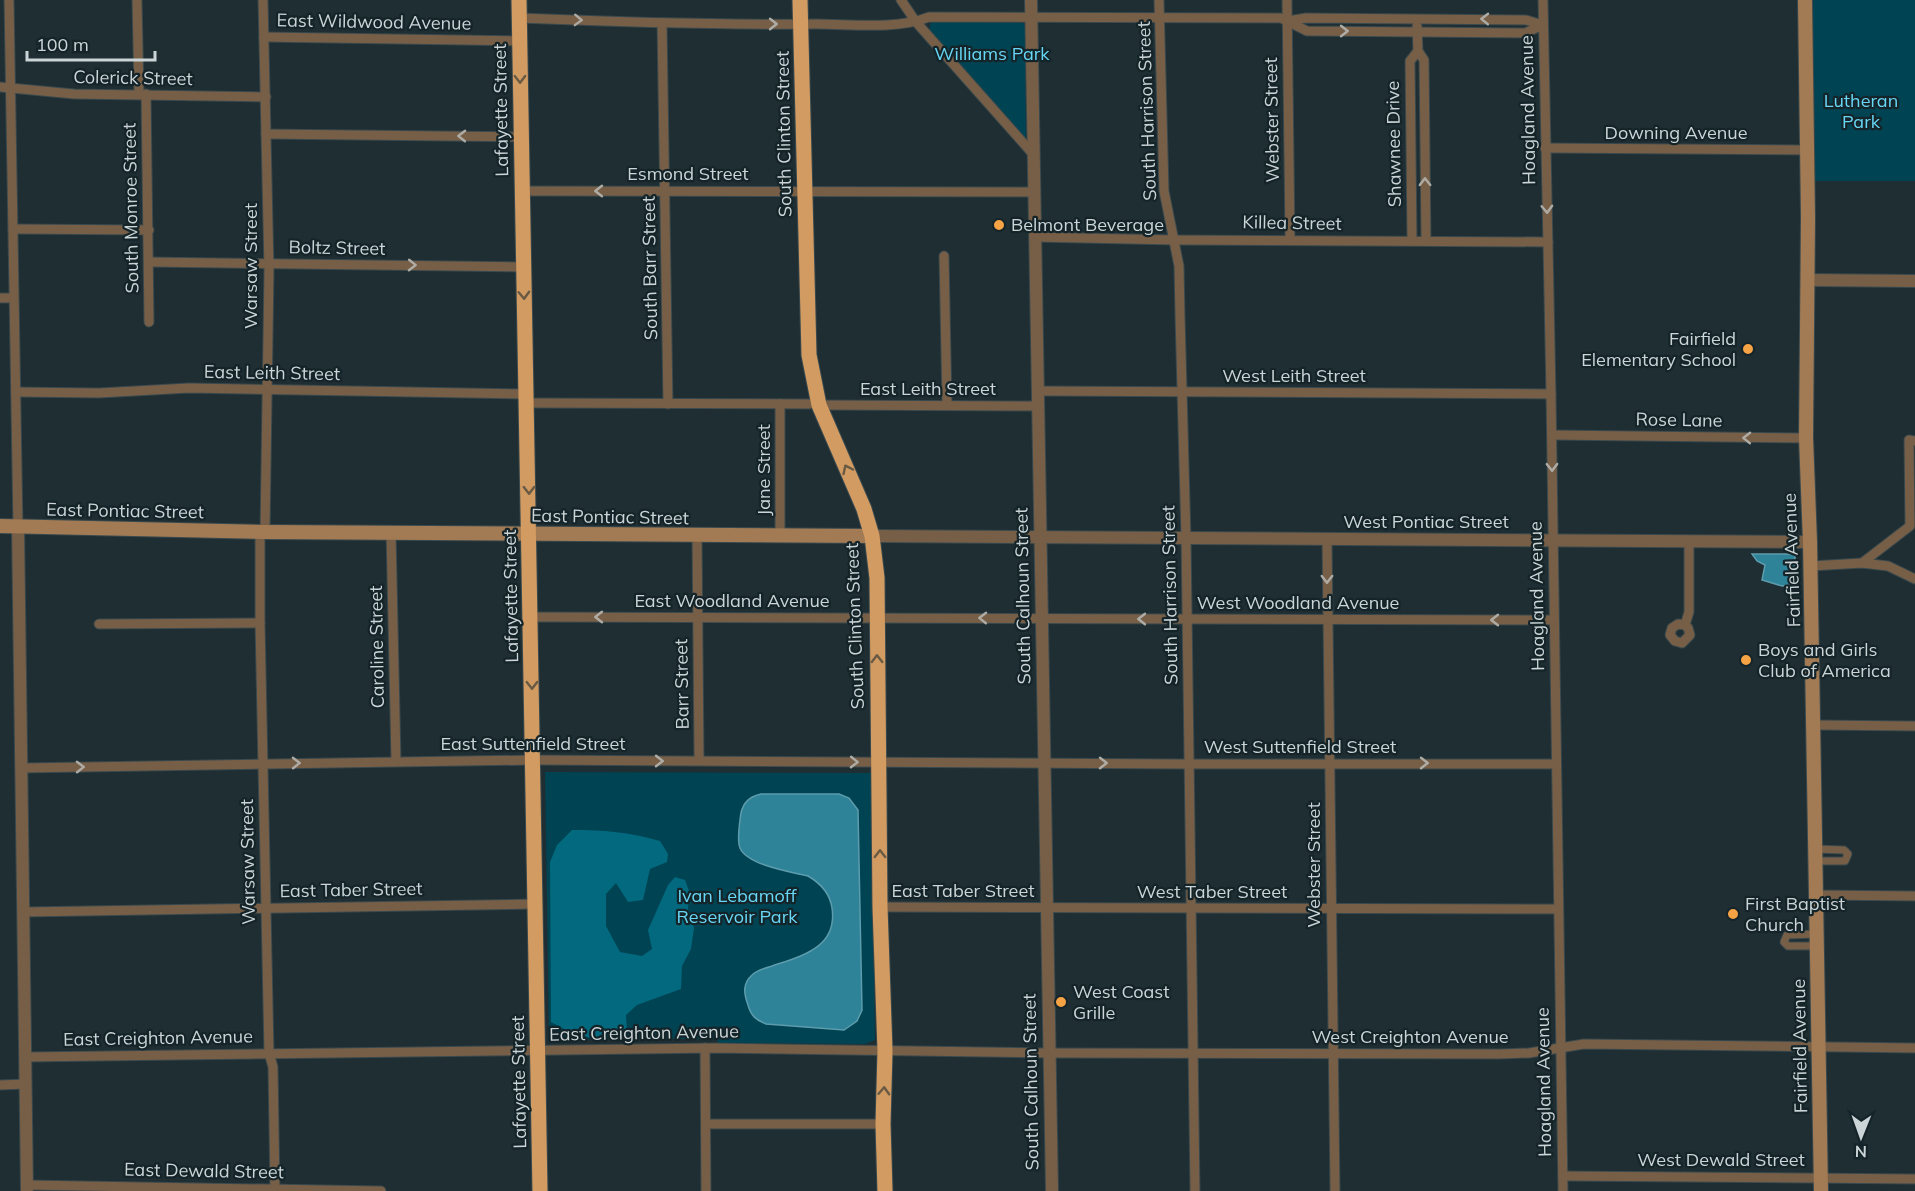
<svg xmlns="http://www.w3.org/2000/svg" width="1915" height="1191" font-family="Mulish,sans-serif">
<rect width="100%" height="100%" fill="#1e2e33"/>
<g fill="#004352">
<path d="M1805,0H1915V181H1808Z"/>
<path d="M933,21L1023,23L1025,26L1026,138L1024,140H1020L930,30V24Z"/>
<path d="M545,772L871,773L875,1040L865,1044L718,1043L717,1039H553L549,1036Z"/>
</g>
<path fill="#02697e" d="M572,830C604,830 629,832 660,841L668,854L667,862L650,869L643,900L628,902L616,883L606,894V926L620,952L642,956L652,949L648,930L668,885L675,877L685,880L689,891L688,910L694,928L691,949L682,966L681,989L637,1005L626,1015L627,1031L620,1038L579,1037L551,1022L550,862L557,845Z"/>
<g fill="#2e8399" stroke="#5d9cac" stroke-width="1.5">
<path d="M1752,554H1795V584L1782,586L1762,580L1765,565L1757,561Z"/>
<path d="M761,794H839L849,798L858,810L862,1010L857,1021L844,1030L766,1024C756,1020 751,1016 748,1005C744,994 742,984 752,975C757,970 765,968 772,966C801,956 838,948 832,908C830,894 820,883 808,876C791,872 747,865 740,848C737,840 739,829 740,820C741,805 747,797 761,794Z"/>
</g>
<g fill="none" stroke-linecap="round" stroke-linejoin="round">
<defs>
<g id="pedestrian">
<path d="M1815,849L1844,850L1848,854L1845,861H1815"/>
<path d="M1816,934L1787,935L1784,942L1788,946H1816"/>
</g>
<g id="minor">
<path d="M9,0L18,527"/>
<path d="M137,0L139,94"/>
<path d="M263,0L269,270L265,532"/>
<path d="M901,0L916,22L1033,154"/>
<path d="M1159,0L1164,191L1179,266L1180,316L1186,538L1195,1191"/>
<path d="M1287,0L1290,239"/>
<path d="M1543,0L1551,394L1563,1191"/>
<path d="M519,18C618,22 717,25 816,24C851,24 896,30 929,17L1281,18L1307,31L1525,33L1543,25"/>
<path d="M1288,21L1306,18L1526,20L1543,25"/>
<path d="M662,23L668,404"/>
<path d="M1417,26L1418,51L1424,60L1426,241"/>
<path d="M264,37L520,41"/>
<path d="M0,87L74,94L266,97"/>
<path d="M146,94L149,322"/>
<path d="M266,134L521,137"/>
<path d="M1545,148L1808,150"/>
<path d="M523,191L1034,192"/>
<path d="M13,229L149,230"/>
<path d="M1035,237L1175,240L1548,242"/>
<path d="M1412,240L1410,61L1418,51"/>
<path d="M944,256L947,405"/>
<path d="M149,262L524,267"/>
<path d="M0,298H13"/>
<path d="M1038,391L1551,394"/>
<path d="M16,392L99,393L189,388L527,394"/>
<path d="M527,403L809,404"/>
<path d="M780,404V536"/>
<path d="M819,405L1038,406"/>
<path d="M1552,435L1806,438"/>
<path d="M260,532V623L269,1053L273,1067L275,1191"/>
<path d="M391,532L396,761"/>
<path d="M697,536L699,760"/>
<path d="M1327,539L1335,1191"/>
<path d="M1862,563L1910,526L1909,440L1915,441"/>
<path d="M1811,566L1862,563L1888,566L1915,579"/>
<path d="M530,617L1554,620"/>
<path d="M99,624L260,623"/>
<path d="M1685,625L1678,624L1672,628L1670,635L1675,641L1682,643L1690,635L1688,628L1685,625L1689,612V542"/>
<path d="M1814,725L1915,726"/>
<path d="M22,768L533,760L1179,764H1556"/>
<path d="M1815,895L1915,896"/>
<path d="M880,907L1557,909"/>
<path d="M24,912L535,904"/>
<path d="M705,1048L706,1191"/>
<path d="M26,1057L714,1048L1048,1053L1500,1054L1529,1053L1584,1044L1915,1048"/>
<path d="M0,1085L26,1084"/>
<path d="M706,1124H883"/>
<path d="M1563,1176L1915,1179"/>
<path d="M26,1185L381,1191"/>
</g>
<g id="tertiary">
<path d="M1031,0L1052,1191"/>
<path d="M1808,280L1915,281"/>
<path d="M18,527L27,1191"/>
<path d="M872,536L1810,542"/>
</g>
<g id="secondary">
<path d="M1805,0L1808,218L1806,438L1810,542L1821,1191"/>
<path d="M0,526L265,532L872,536"/>
</g>
<g id="trunk">
<path d="M519,0L540,1191"/>
<path d="M800,0L809,355L819,405L864,509L872,536L877,578L880,907L885,1051L883,1124L885,1191"/>
</g>
</defs>
<use href="#pedestrian" stroke="#3a494d" stroke-width="9"/>
<use href="#minor" stroke="#3a494d" stroke-width="11"/>
<use href="#tertiary" stroke="#3a494d" stroke-width="14"/>
<use href="#secondary" stroke="#3a494d" stroke-width="16"/>
<use href="#trunk" stroke="#3a494d" stroke-width="17"/>
<use href="#pedestrian" stroke="#775f47" stroke-width="7"/>
<use href="#minor" stroke="#775f47" stroke-width="9"/>
<use href="#tertiary" stroke="#775f47" stroke-width="12"/>
<use href="#secondary" stroke="#a27b54" stroke-width="14"/>
<use href="#trunk" stroke="#d29b62" stroke-width="15"/>
</g>
<defs><path id="oneway-chevron" d="M-2-3.5L2.5 0L-2 3.5" fill="none" stroke-width="1.6" stroke-linecap="round" stroke-linejoin="round" transform="scale(1.5)"/></defs>
<g stroke="#aeaca5">
<use href="#oneway-chevron" transform="translate(1485 19) rotate(-179)"/>
<use href="#oneway-chevron" transform="translate(578 20) rotate(2)"/>
<use href="#oneway-chevron" transform="translate(773 24)"/>
<use href="#oneway-chevron" transform="translate(1344 31)"/>
<use href="#oneway-chevron" transform="translate(462 136) rotate(-179)"/>
<use href="#oneway-chevron" transform="translate(1425 182) rotate(-91)"/>
<use href="#oneway-chevron" transform="translate(599 191) rotate(180)"/>
<use href="#oneway-chevron" transform="translate(1547 209) rotate(88)"/>
<use href="#oneway-chevron" transform="translate(412 265) rotate(1)"/>
<use href="#oneway-chevron" transform="translate(1747 438) rotate(-179)"/>
<use href="#oneway-chevron" transform="translate(1552 467) rotate(89)"/>
<use href="#oneway-chevron" transform="translate(1327 579) rotate(90)"/>
<use href="#oneway-chevron" transform="translate(599 617) rotate(-180)"/>
<use href="#oneway-chevron" transform="translate(983 618) rotate(-179)"/>
<use href="#oneway-chevron" transform="translate(1142 619) rotate(-180)"/>
<use href="#oneway-chevron" transform="translate(1495 620) rotate(180)"/>
<use href="#oneway-chevron" transform="translate(659 761)"/>
<use href="#oneway-chevron" transform="translate(854 762) rotate(1)"/>
<use href="#oneway-chevron" transform="translate(296 763) rotate(-1)"/>
<use href="#oneway-chevron" transform="translate(1103 763)"/>
<use href="#oneway-chevron" transform="translate(1424 763)"/>
<use href="#oneway-chevron" transform="translate(80 767) rotate(-1)"/>
</g>
<g stroke="#695a43">
<use href="#oneway-chevron" transform="translate(520 79) rotate(89)"/>
<use href="#oneway-chevron" transform="translate(524 295) rotate(88)"/>
<use href="#oneway-chevron" transform="translate(847 469) rotate(-115)"/>
<use href="#oneway-chevron" transform="translate(529 490) rotate(89)"/>
<use href="#oneway-chevron" transform="translate(877 659) rotate(-91)"/>
<use href="#oneway-chevron" transform="translate(532 685) rotate(89)"/>
<use href="#oneway-chevron" transform="translate(880 854) rotate(-90)"/>
<use href="#oneway-chevron" transform="translate(884 1091) rotate(-88)"/>
</g>
<g fill="#f5a345" stroke="#142429" stroke-width="2">
<circle cx="999" cy="225" r="6"/>
<circle cx="1748" cy="349" r="6"/>
<circle cx="1746" cy="660" r="6"/>
<circle cx="1733" cy="914" r="6"/>
<circle cx="1061" cy="1002" r="6"/>
</g>
<g text-anchor="middle" stroke-width="4.5" stroke-linejoin="round" paint-order="stroke">
<g font-size="18" fill="#cbd5d8" stroke="#142429">
<text transform="translate(374 22) rotate(1)" y="6">East Wildwood Avenue</text>
<text transform="translate(133 78) rotate(1)" y="6">Colerick Street</text>
<text transform="translate(501 110) rotate(-91)" y="6">Lafayette Street</text>
<text transform="translate(1528 110) rotate(-91)" y="6">Hoagland Avenue</text>
<text transform="translate(1147 111) rotate(-92)" y="6">South Harrison Street</text>
<text transform="translate(1272 120) rotate(-91)" y="6">Webster Street</text>
<text x="1676" y="139">Downing Avenue</text>
<text transform="translate(784 134) rotate(-91)" y="6">South Clinton Street</text>
<text transform="translate(1394 144) rotate(-91)" y="6">Shawnee Drive</text>
<text x="688" y="180">Esmond Street</text>
<text transform="translate(131 208) rotate(-91)" y="6">South Monroe Street</text>
<text transform="translate(1292 223) rotate(1)" y="6">Killea Street</text>
<text transform="translate(337 248) rotate(1)" y="6">Boltz Street</text>
<text transform="translate(251 266) rotate(-90)" y="6">Warsaw Street</text>
<text transform="translate(650 268) rotate(-91)" y="6">South Barr Street</text>
<text transform="translate(272 373) rotate(1)" y="6">East Leith Street</text>
<text x="1294" y="382">West Leith Street</text>
<text x="928" y="395">East Leith Street</text>
<text transform="translate(1679 420) rotate(1)" y="6">Rose Lane</text>
<text transform="translate(764 470) rotate(-90)" y="6">Jane Street</text>
<text transform="translate(125 511) rotate(1)" y="6">East Pontiac Street</text>
<text transform="translate(610 517) rotate(1)" y="6">East Pontiac Street</text>
<text x="1426" y="528">West Pontiac Street</text>
<text transform="translate(1792 560) rotate(-92)" y="6">Fairfield Avenue</text>
<text transform="translate(1170 595) rotate(-91)" y="6">South Harrison Street</text>
<text transform="translate(511 596) rotate(-91)" y="6">Lafayette Street</text>
<text transform="translate(1023 596) rotate(-91)" y="6">South Calhoun Street</text>
<text transform="translate(1537 596) rotate(-91)" y="6">Hoagland Avenue</text>
<text x="732" y="607">East Woodland Avenue</text>
<text x="1298" y="609">West Woodland Avenue</text>
<text transform="translate(855 626) rotate(-92)" y="6">South Clinton Street</text>
<text transform="translate(377 647) rotate(-91)" y="6">Caroline Street</text>
<text transform="translate(682 684) rotate(-91)" y="6">Barr Street</text>
<text x="533" y="750">East Suttenfield Street</text>
<text x="1300" y="753">West Suttenfield Street</text>
<text transform="translate(248 862) rotate(-91)" y="6">Warsaw Street</text>
<text transform="translate(1314 865) rotate(-90)" y="6">Webster Street</text>
<text transform="translate(351 890) rotate(-1)" y="6">East Taber Street</text>
<text x="963" y="897">East Taber Street</text>
<text x="1212" y="898">West Taber Street</text>
<text transform="translate(644 1033) rotate(-1)" y="6">East Creighton Avenue</text>
<text x="1410" y="1043">West Creighton Avenue</text>
<text transform="translate(158 1038) rotate(-1)" y="6">East Creighton Avenue</text>
<text transform="translate(1800 1046) rotate(-91)" y="6">Fairfield Avenue</text>
<text transform="translate(519 1082) rotate(-91)" y="6">Lafayette Street</text>
<text transform="translate(1031 1082) rotate(-91)" y="6">South Calhoun Street</text>
<text transform="translate(1544 1082) rotate(-91)" y="6">Hoagland Avenue</text>
<text x="1721" y="1166">West Dewald Street</text>
<text transform="translate(204 1171) rotate(1)" y="6">East Dewald Street</text>
</g>
<g font-size="18" fill="#67d7f5" stroke="#142429">
<text x="992" y="60">Williams Park</text>
<text x="1861" y="107">Lutheran<tspan x="1861" dy="21">Park</tspan></text>
<text x="737" y="902">Ivan Lebamoff<tspan x="737" dy="21">Reservoir Park</tspan></text>
</g>
<g font-size="18" fill="#cbd5d8" stroke="#142429" text-anchor="start">
<text x="1011" y="231">Belmont Beverage</text>
<text x="1736" y="345" text-anchor="end">Fairfield<tspan x="1736" dy="21">Elementary School</tspan></text>
<text x="1758" y="656">Boys and Girls<tspan x="1758" dy="21">Club of America</tspan></text>
<text x="1745" y="910">First Baptist<tspan x="1745" dy="21">Church</tspan></text>
<text x="1073" y="998">West Coast<tspan x="1073" dy="21">Grille</tspan></text>
</g>
</g>
<g transform="translate(1861 1137) rotate(181)" stroke="#142429" stroke-width="4.5" paint-order="stroke">
<path d="M0-4.5L10 22L0 15L-10 22Z" fill="#cbd5d8"/>
<text y="-9" font-size="16" font-weight="bold" text-anchor="middle" fill="#cbd5d8">N</text>
</g>
<path d="M27 51v9h128v-9" fill="none" stroke="#cbd5d8" stroke-width="3"/>
<text x="36" y="51" font-size="18" fill="#cbd5d8" stroke="#142429" stroke-width="4.5" paint-order="stroke">100 m</text>
</svg>
